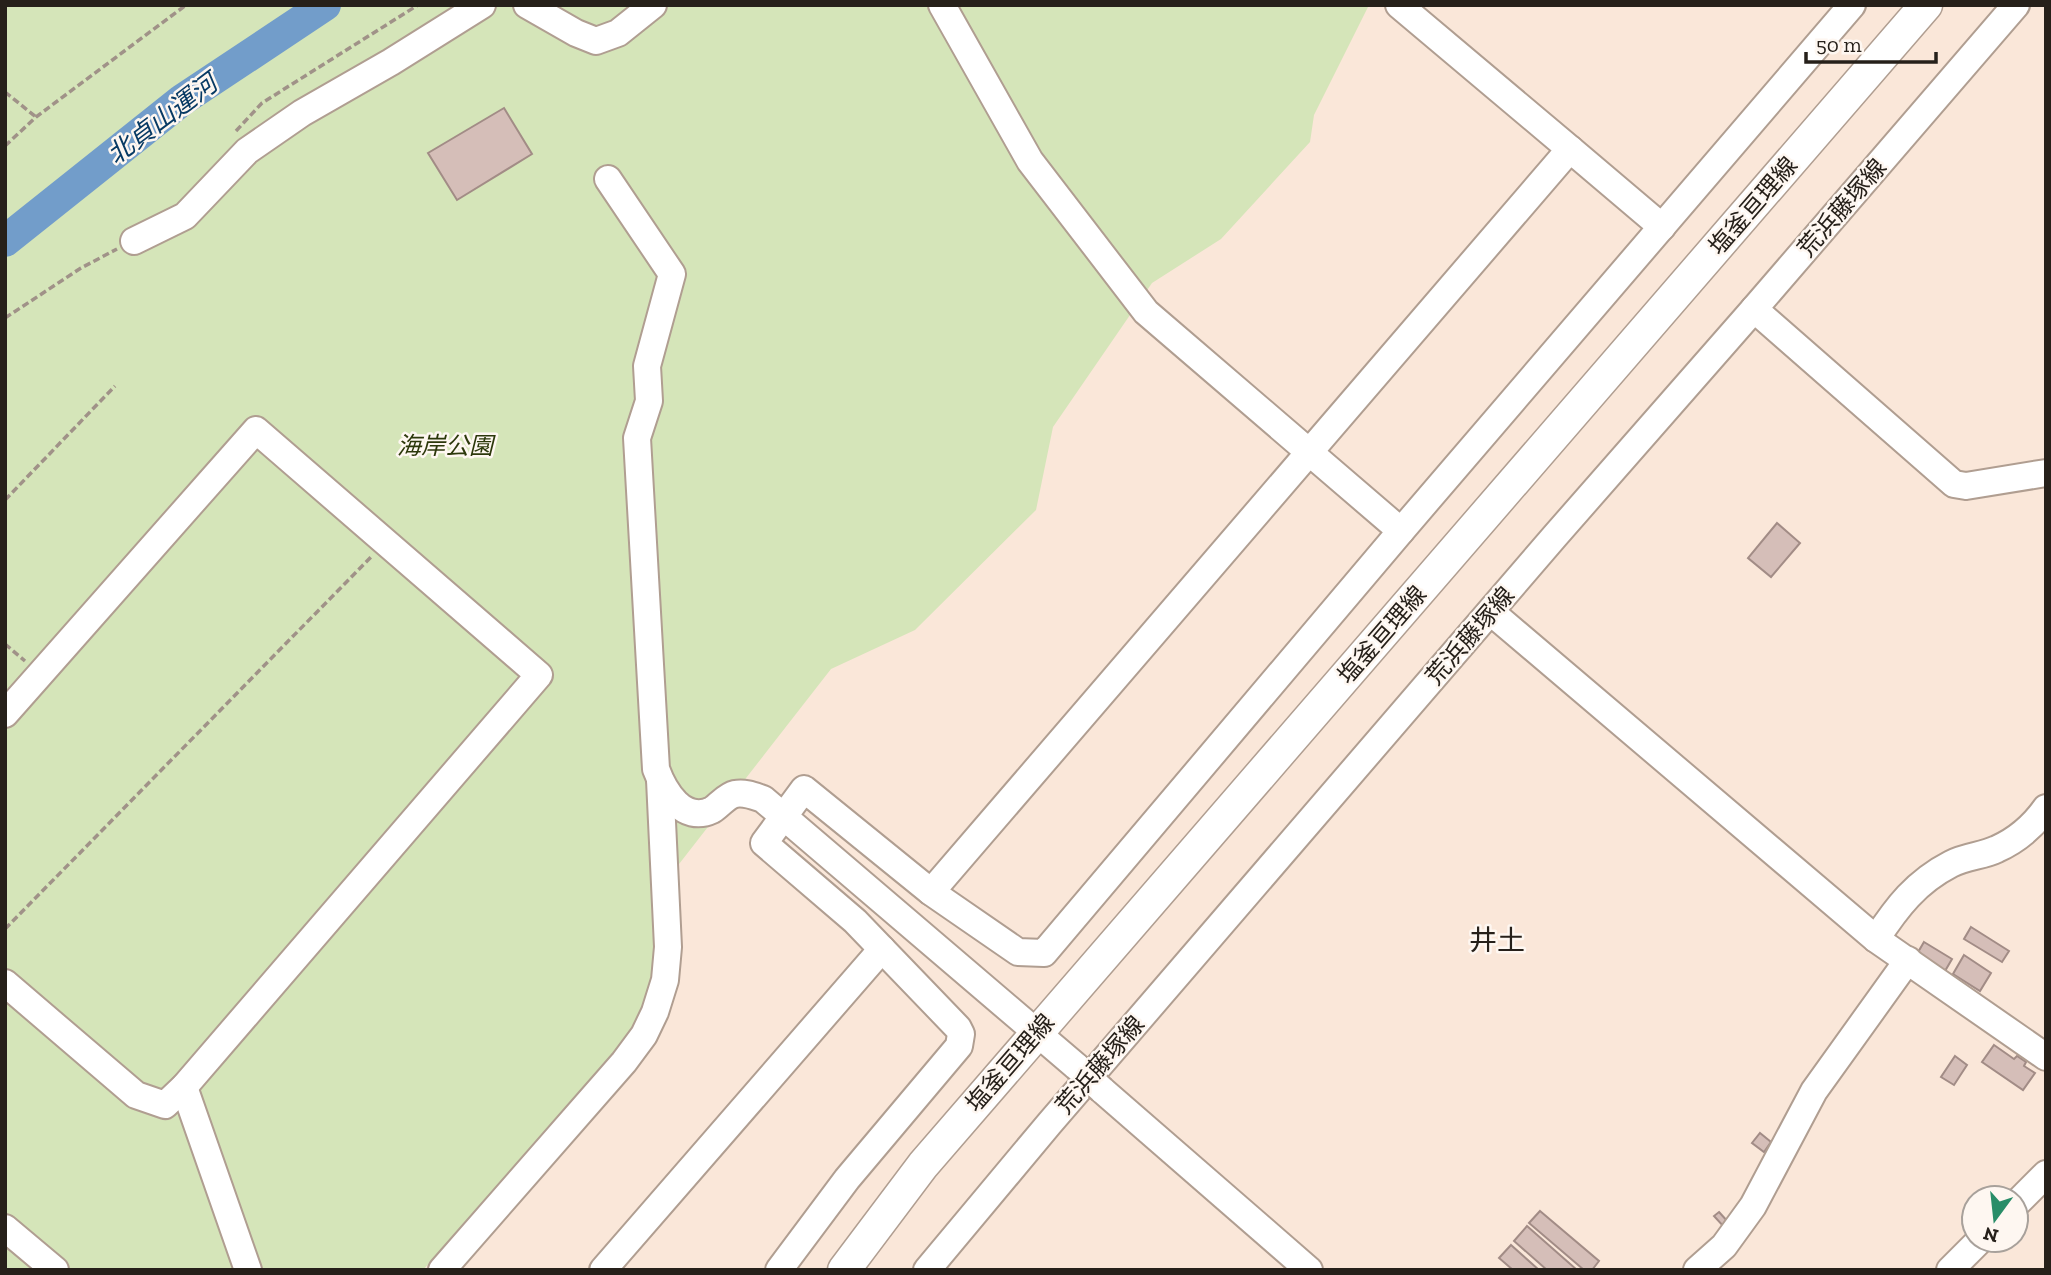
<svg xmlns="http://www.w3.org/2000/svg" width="2051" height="1275" font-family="'Zilla Slab','Noto Sans JP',serif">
<rect width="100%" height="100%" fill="#fae7d9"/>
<path fill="#d5e5b9" d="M5,5H1369L1314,115L1310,142L1221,239L1152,283L1053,427L1036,510L915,630L831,669L651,900L655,977L626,1042L423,1270H5Z"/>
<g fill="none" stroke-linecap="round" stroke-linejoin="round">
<path stroke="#729dca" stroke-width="32" d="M5,241L182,100L325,5"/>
</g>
<g fill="#d5beb8" stroke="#a28c86" stroke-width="2">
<path d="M504,108L532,154L457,200L428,153Z"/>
<path d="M1777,523L1800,543L1771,577L1748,558Z"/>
<path d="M1971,927L2009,951L2002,962L1964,939Z"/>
<path d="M1924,942L1952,959L1945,971L1917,954Z"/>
<path d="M1964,955L1991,973L1980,991L1953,974Z"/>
<path d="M1994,1045L2014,1059L2017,1056L2026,1062L2024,1066L2035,1073L2023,1090L1982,1062Z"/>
<path d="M1955,1056L1967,1065L1954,1085L1941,1077Z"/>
<path d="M1760,1133L1771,1142L1764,1152L1752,1143Z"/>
<path d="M1540,1211L1599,1261L1592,1270H1584L1529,1223Z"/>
<path d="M1719,1212L1729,1223L1724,1227L1714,1216Z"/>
<path d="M1527,1226L1577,1270H1547L1514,1241Z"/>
<path d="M1511,1245L1539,1270H1513L1499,1258Z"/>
</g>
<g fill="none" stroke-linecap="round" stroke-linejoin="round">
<defs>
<g id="minor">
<path d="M527,5L576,33L596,41L618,33L653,5"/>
<path d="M942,5L1030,161L1146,312L1401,531"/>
<path d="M1399,5L1570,149"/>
<path d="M608,179L672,274L647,366L649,401L637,438L656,769C664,791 683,824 712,810C720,805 726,796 735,794C745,792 754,796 763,799L1077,1067"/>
<path d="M134,241L185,216L247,151L302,113L391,62L482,5"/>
<path d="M1754,309L1954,484L1966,486L2046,473"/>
<path d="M1491,612L1876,939L2046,1057"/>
<path d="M5,714L256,430L539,675L184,1087L165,1105L136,1095L5,983"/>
<path d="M931,892L1570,149L1662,227"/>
<path d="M1876,939C1897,907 1916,882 1951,864C1966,856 1983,856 1997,849C2017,840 2034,825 2046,808"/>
<path d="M184,1087L248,1270"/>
<path d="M1102,1090L1309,1270"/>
<path d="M2016,1204L2046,1174"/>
<path d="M5,1228L55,1270"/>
<path d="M442,1270L624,1062L644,1035L655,1012L665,980L668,947L660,780"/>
<path d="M603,1270L882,949"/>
<path d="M779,1270L847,1179L959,1046L961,1034L958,1028L855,921L764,843L804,789L931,892L1018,952L1044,953L1401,531L1852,5"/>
<path d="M927,1270L1049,1124L1555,536L1754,309L2016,5"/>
<path d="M1697,1270L1724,1246L1753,1206L1814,1091L1908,960"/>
<path d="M1950,1270L1980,1240"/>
</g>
<path id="major" d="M844,1270L923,1165L1926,5"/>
</defs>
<use href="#minor" stroke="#b09e91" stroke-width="30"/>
<use href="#major" stroke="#b09e91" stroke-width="35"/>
<g stroke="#a09288" stroke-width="3.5" stroke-dasharray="7 3.5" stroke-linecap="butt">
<path d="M5,92L36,117"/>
<path d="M236,131L262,103L418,5"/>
<path d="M5,146L36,117L186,5"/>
<path d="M5,318L81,268L117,249"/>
<path d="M5,500L115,386"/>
<path d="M5,644L25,661"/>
<path d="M5,929L372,556"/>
</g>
<use href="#minor" stroke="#fff" stroke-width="26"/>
<use href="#major" stroke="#fff" stroke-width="32"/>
<defs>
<path id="minor-bridge" d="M1077,1067L1102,1090"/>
</defs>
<use href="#minor-bridge" stroke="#b09e91" stroke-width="30" stroke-linecap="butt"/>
<use href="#minor-bridge" stroke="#fff" stroke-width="26"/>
</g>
<g text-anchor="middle" stroke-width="5" stroke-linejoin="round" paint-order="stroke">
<g font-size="24" fill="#26201a" stroke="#fef7f1">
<text transform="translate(1753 206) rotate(-49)" y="8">塩釜亘理線</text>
<text transform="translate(1842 208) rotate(-49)" y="8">荒浜藤塚線</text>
<text transform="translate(1382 635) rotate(-49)" y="8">塩釜亘理線</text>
<text transform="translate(1470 636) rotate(-49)" y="8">荒浜藤塚線</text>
<text transform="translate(1010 1063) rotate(-49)" y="8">塩釜亘理線</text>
<text transform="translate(1100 1065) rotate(-49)" y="8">荒浜藤塚線</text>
</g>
<g font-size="24" font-style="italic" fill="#2c380b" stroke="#fef7f1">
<text x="445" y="454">海岸公園</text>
</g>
<g font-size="26" font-style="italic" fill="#073a64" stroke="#fef7f1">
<text transform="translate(162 119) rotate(-37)" y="9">北貞山運河</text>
</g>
<g font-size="28" fill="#26201a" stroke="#fef7f1">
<text x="1497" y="950">井土</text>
</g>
</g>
<rect width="2051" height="1275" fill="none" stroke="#26201a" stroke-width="14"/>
<g transform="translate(1995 1219) rotate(195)"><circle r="33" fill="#fef7f1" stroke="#a8a19b" stroke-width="2"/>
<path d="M0-5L12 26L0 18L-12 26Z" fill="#298d68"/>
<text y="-10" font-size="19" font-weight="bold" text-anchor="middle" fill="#26201a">N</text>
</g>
<path d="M1806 52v10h130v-10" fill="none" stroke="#26201a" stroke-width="3.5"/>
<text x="1816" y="52" font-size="21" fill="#26201a" stroke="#fef7f1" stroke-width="5" paint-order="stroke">50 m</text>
</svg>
